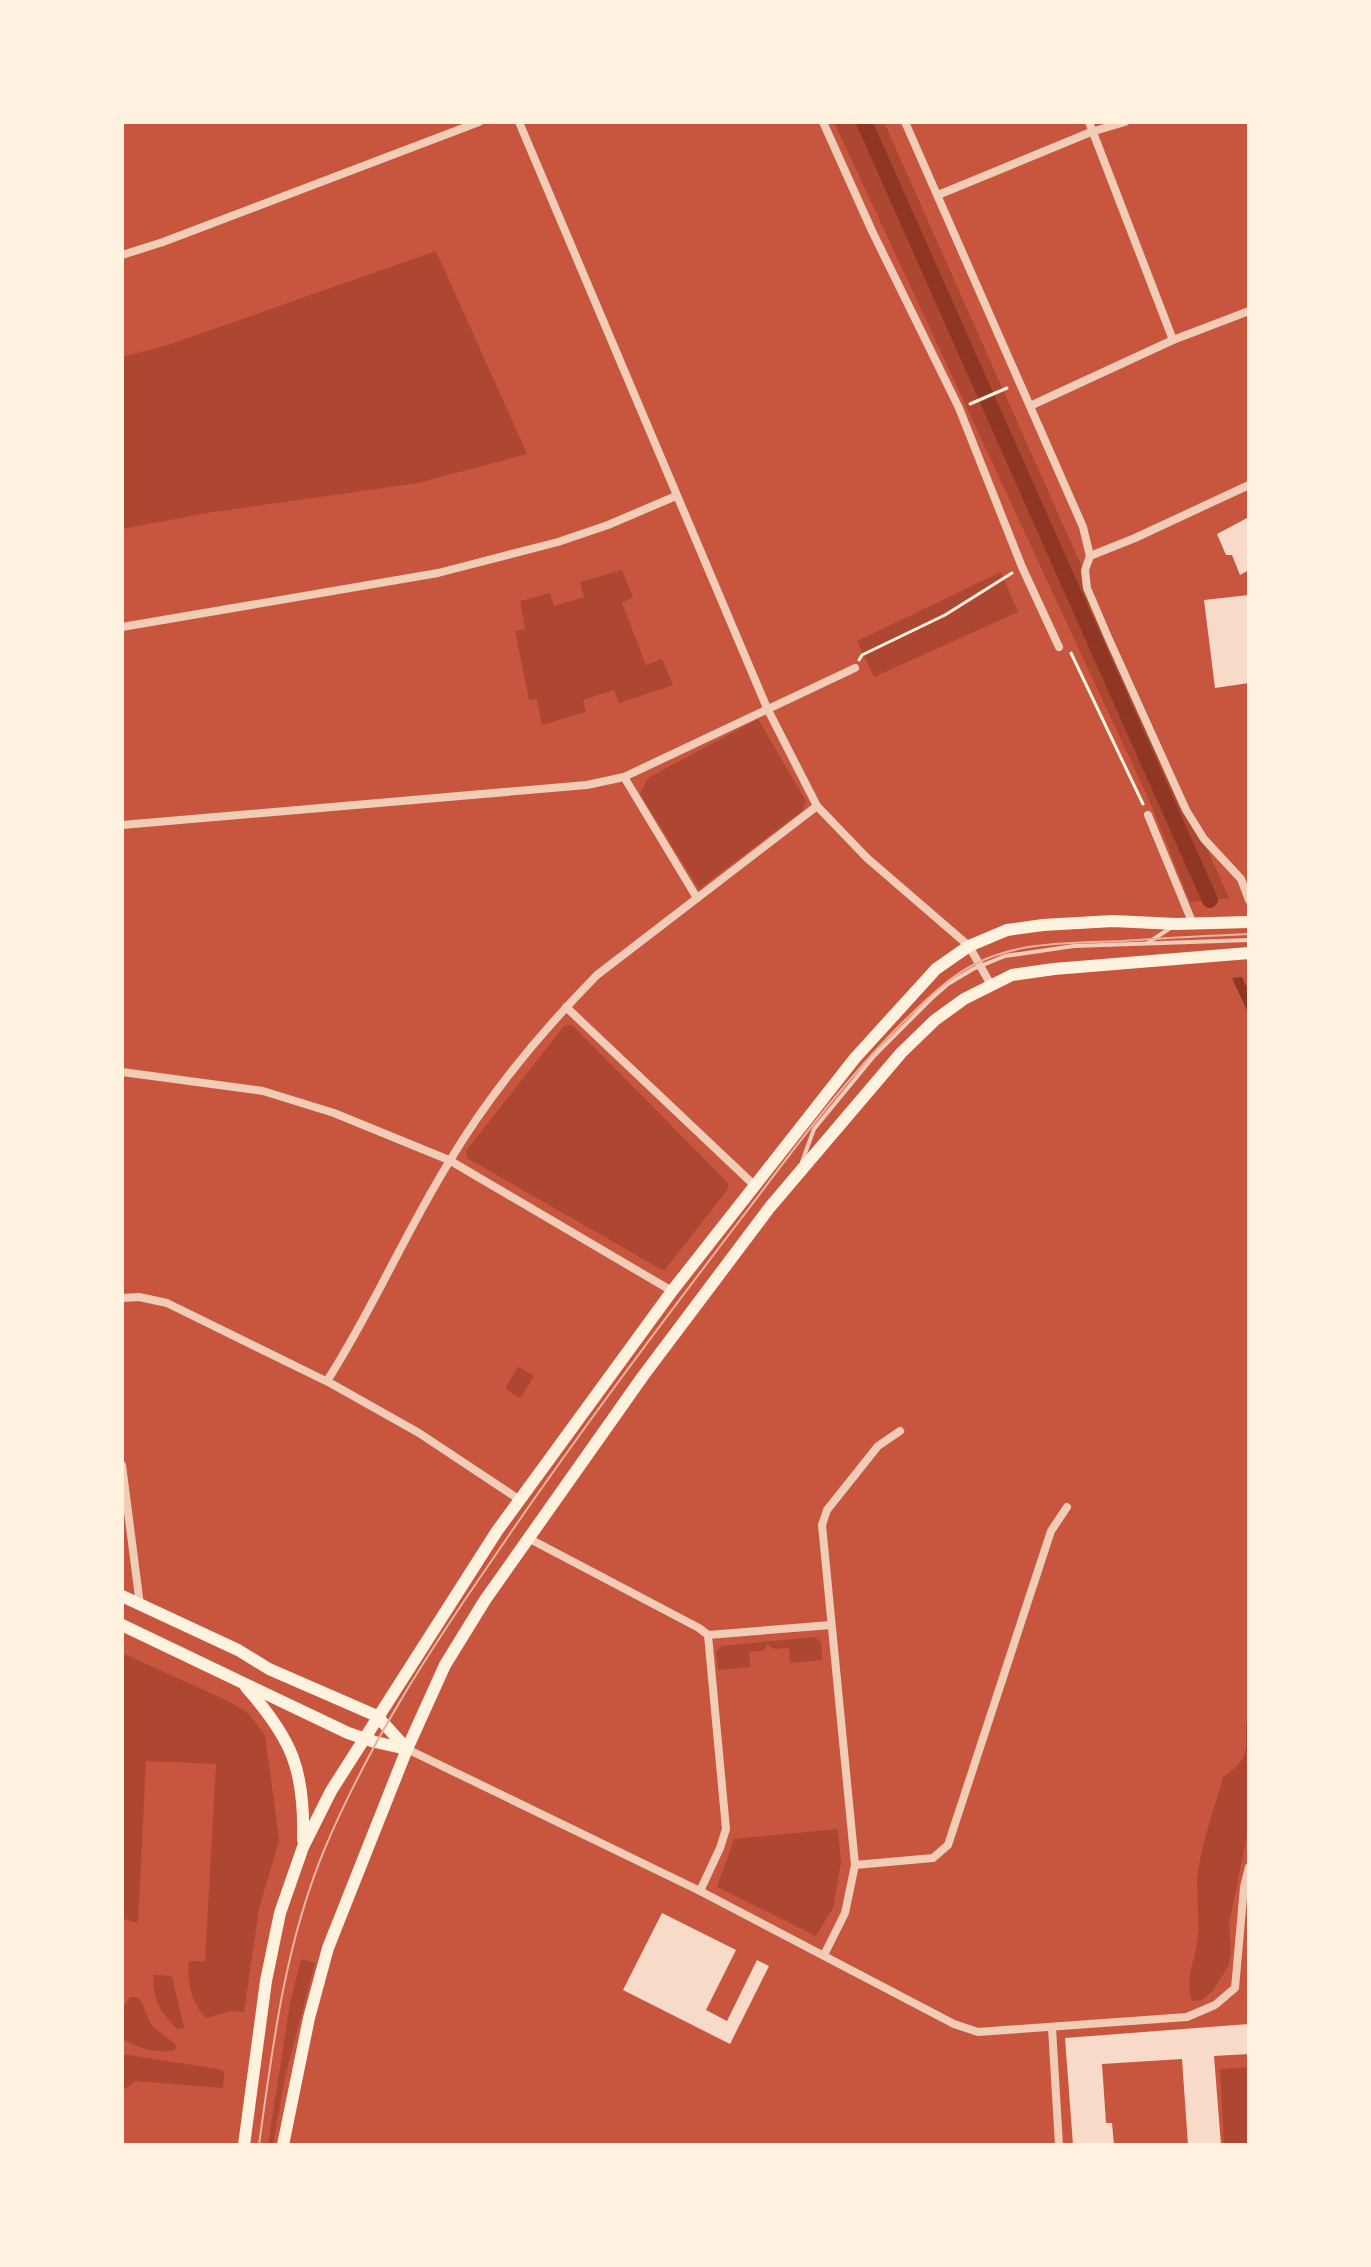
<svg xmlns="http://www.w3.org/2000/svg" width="1371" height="2267" font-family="Ubuntu,sans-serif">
<rect width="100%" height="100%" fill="#c8553d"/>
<g fill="#ae4732">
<path d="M834,122H884L1229,898L1190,902L1150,802Z"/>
<path d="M436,251L527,454L418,483L207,513L122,529V357L168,345Z"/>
<path d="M622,570L633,597L622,603L646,665L662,659L673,685L619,703L614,690L583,700L586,712L542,725L537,699L529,700L515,631L525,629L520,601L550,593L554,606L584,597L580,582Z"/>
<path d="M1001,572L1018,612L874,677L857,641Z"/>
<path d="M758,719L806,801L802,811L699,889L640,794L648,778Z"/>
<path d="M572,1025L728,1183V1189L664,1271L467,1158L466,1151L564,1026Z"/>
<path d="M518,1367L534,1376L520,1398L505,1388Z"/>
<path d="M815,1637L821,1642L822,1660L790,1663L789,1648L774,1649L767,1644L764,1650L749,1652L750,1667L718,1670L716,1652L721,1646Z"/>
<path d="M122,1653L228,1701L248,1713L265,1735L279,1840L259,1909L244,2012L230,2011L207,2018C192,2006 186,1979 189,1961H205L216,1764L146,1761L138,1923L122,1918Z"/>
<path d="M1246,1723L1249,1724V1825L1229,1924L1231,1952L1228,1967L1212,1992L1201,2000L1192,2001C1184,1979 1195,1962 1197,1941C1200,1922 1197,1904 1197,1886C1197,1857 1215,1806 1223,1777C1248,1761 1247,1751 1246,1723Z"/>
<path d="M838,1829L841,1863L833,1908L816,1936L717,1887L734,1839Z"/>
<path d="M301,1959L315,1963L285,2077L273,2145H268L290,2003Z"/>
<path d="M153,1975L172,1976L184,2028L177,2029C159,2010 154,2002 153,1975Z"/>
<path d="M130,1997H136L141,2001L151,2025L176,2045L175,2050C160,2055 136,2047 122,2039V2008Z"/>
<path d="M122,2054L218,2069L224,2072L223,2088L135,2081L123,2090L122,2094Z"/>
<path d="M1249,2067V2145H1224L1220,2069Z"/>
</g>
<path fill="#8f3625" d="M1242,977L1249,992V1015L1232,978Z"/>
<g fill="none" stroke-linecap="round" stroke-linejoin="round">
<path stroke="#8f3625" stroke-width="16" d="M864,122L1210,900"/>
</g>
<g fill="#f7dbc8">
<path d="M1249,517V570L1240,575L1232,555H1226L1217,534Z"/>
<path d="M1249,595V683L1215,688L1204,600Z"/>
<path d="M662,1913L736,1950L706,2010L727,2021L757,1960L769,1966L730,2044L623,1990Z"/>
<path d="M1249,2024V2054L1214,2056L1221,2145H1188L1182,2059L1102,2064L1106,2123H1112L1114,2145H1073L1065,2038Z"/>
</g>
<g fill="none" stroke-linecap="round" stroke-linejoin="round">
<g stroke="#fff3e0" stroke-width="3">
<path d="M970,404L1007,388"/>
<path d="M1071,653L1143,804"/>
<path d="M859,660L862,655L945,615L1012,573"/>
</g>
<g stroke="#f1ccb7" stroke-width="4">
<path d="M1149,942L1172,927"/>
<path d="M802,1162L814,1129L874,1056L932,998L948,984L973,969L1005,956L1074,946L1249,940"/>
</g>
<g stroke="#f1ccb7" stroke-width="8">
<path d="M519,122L767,708L817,806L867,858L969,946L991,985"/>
<path d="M823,122L872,231L959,408L1022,567L1059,647"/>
<path d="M905,122L1083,527L1090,556L1085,570L1087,588L1108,637L1186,810L1204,839L1241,879L1249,900"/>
<path d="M1089,122L1173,340"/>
<path d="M938,195L1091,132L1125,122"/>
<path d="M122,255L163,242L479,122"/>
<path d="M1030,406L1173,340L1249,311"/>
<path d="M1090,556L1135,538L1249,485"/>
<path d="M122,627L438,573L558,542L608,525L676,496"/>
<path d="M624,777L697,898"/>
<path d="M1148,815L1193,924"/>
<path d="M122,825L587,785L624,777L855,668"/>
<path d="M566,1007L753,1184"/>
<path d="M122,1072L263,1091L334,1113L449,1160L672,1291"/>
<path d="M122,1298L139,1297L167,1303L332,1384L419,1433L520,1500"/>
<path d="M327,1381C372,1311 405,1233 449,1162C490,1093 541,1032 597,975L817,806"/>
<path d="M122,1465L140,1605"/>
<path d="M528,1538L699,1628L708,1635L831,1625"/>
<path d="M407,1749L700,1891L954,2024L978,2032L1187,2017L1215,2005L1235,1988L1244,1887L1249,1867"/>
<path d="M855,1865L933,1858L948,1845L1051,1531L1067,1507"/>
<path d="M700,1891L720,1848L726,1829L708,1635"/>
<path d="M824,1955L845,1913L855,1865L822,1525L827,1510L878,1446L900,1431"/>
<path d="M1052,2028L1059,2145"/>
</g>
<g stroke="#fff3e0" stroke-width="12">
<path d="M122,1596L238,1650L269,1669L377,1716L407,1749"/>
<path d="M122,1625L348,1733L375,1742L407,1749"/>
<path d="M246,1687C292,1739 305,1770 303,1840"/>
<path d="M244,2145L266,1981L280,1913L303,1847L331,1791L497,1531L672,1291L855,1058L936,969L969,946L1007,930L1043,925L1113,921L1176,924L1249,922"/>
<path d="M283,2145L309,2018L328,1948L407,1749L445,1665L485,1600L643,1376L770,1207L901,1053L935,1020L964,999L1012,975L1054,969L1249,953"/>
</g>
<path stroke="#e9b49f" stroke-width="2" d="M259,2145C273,2043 285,1944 325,1848C368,1746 427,1654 490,1563C569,1446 654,1333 740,1220C791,1153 841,1084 901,1024C924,1002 945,980 973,965C1018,941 1072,943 1122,941C1164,938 1207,936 1249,934"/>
</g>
<rect width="1371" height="2267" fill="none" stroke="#fff3e0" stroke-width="248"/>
</svg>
